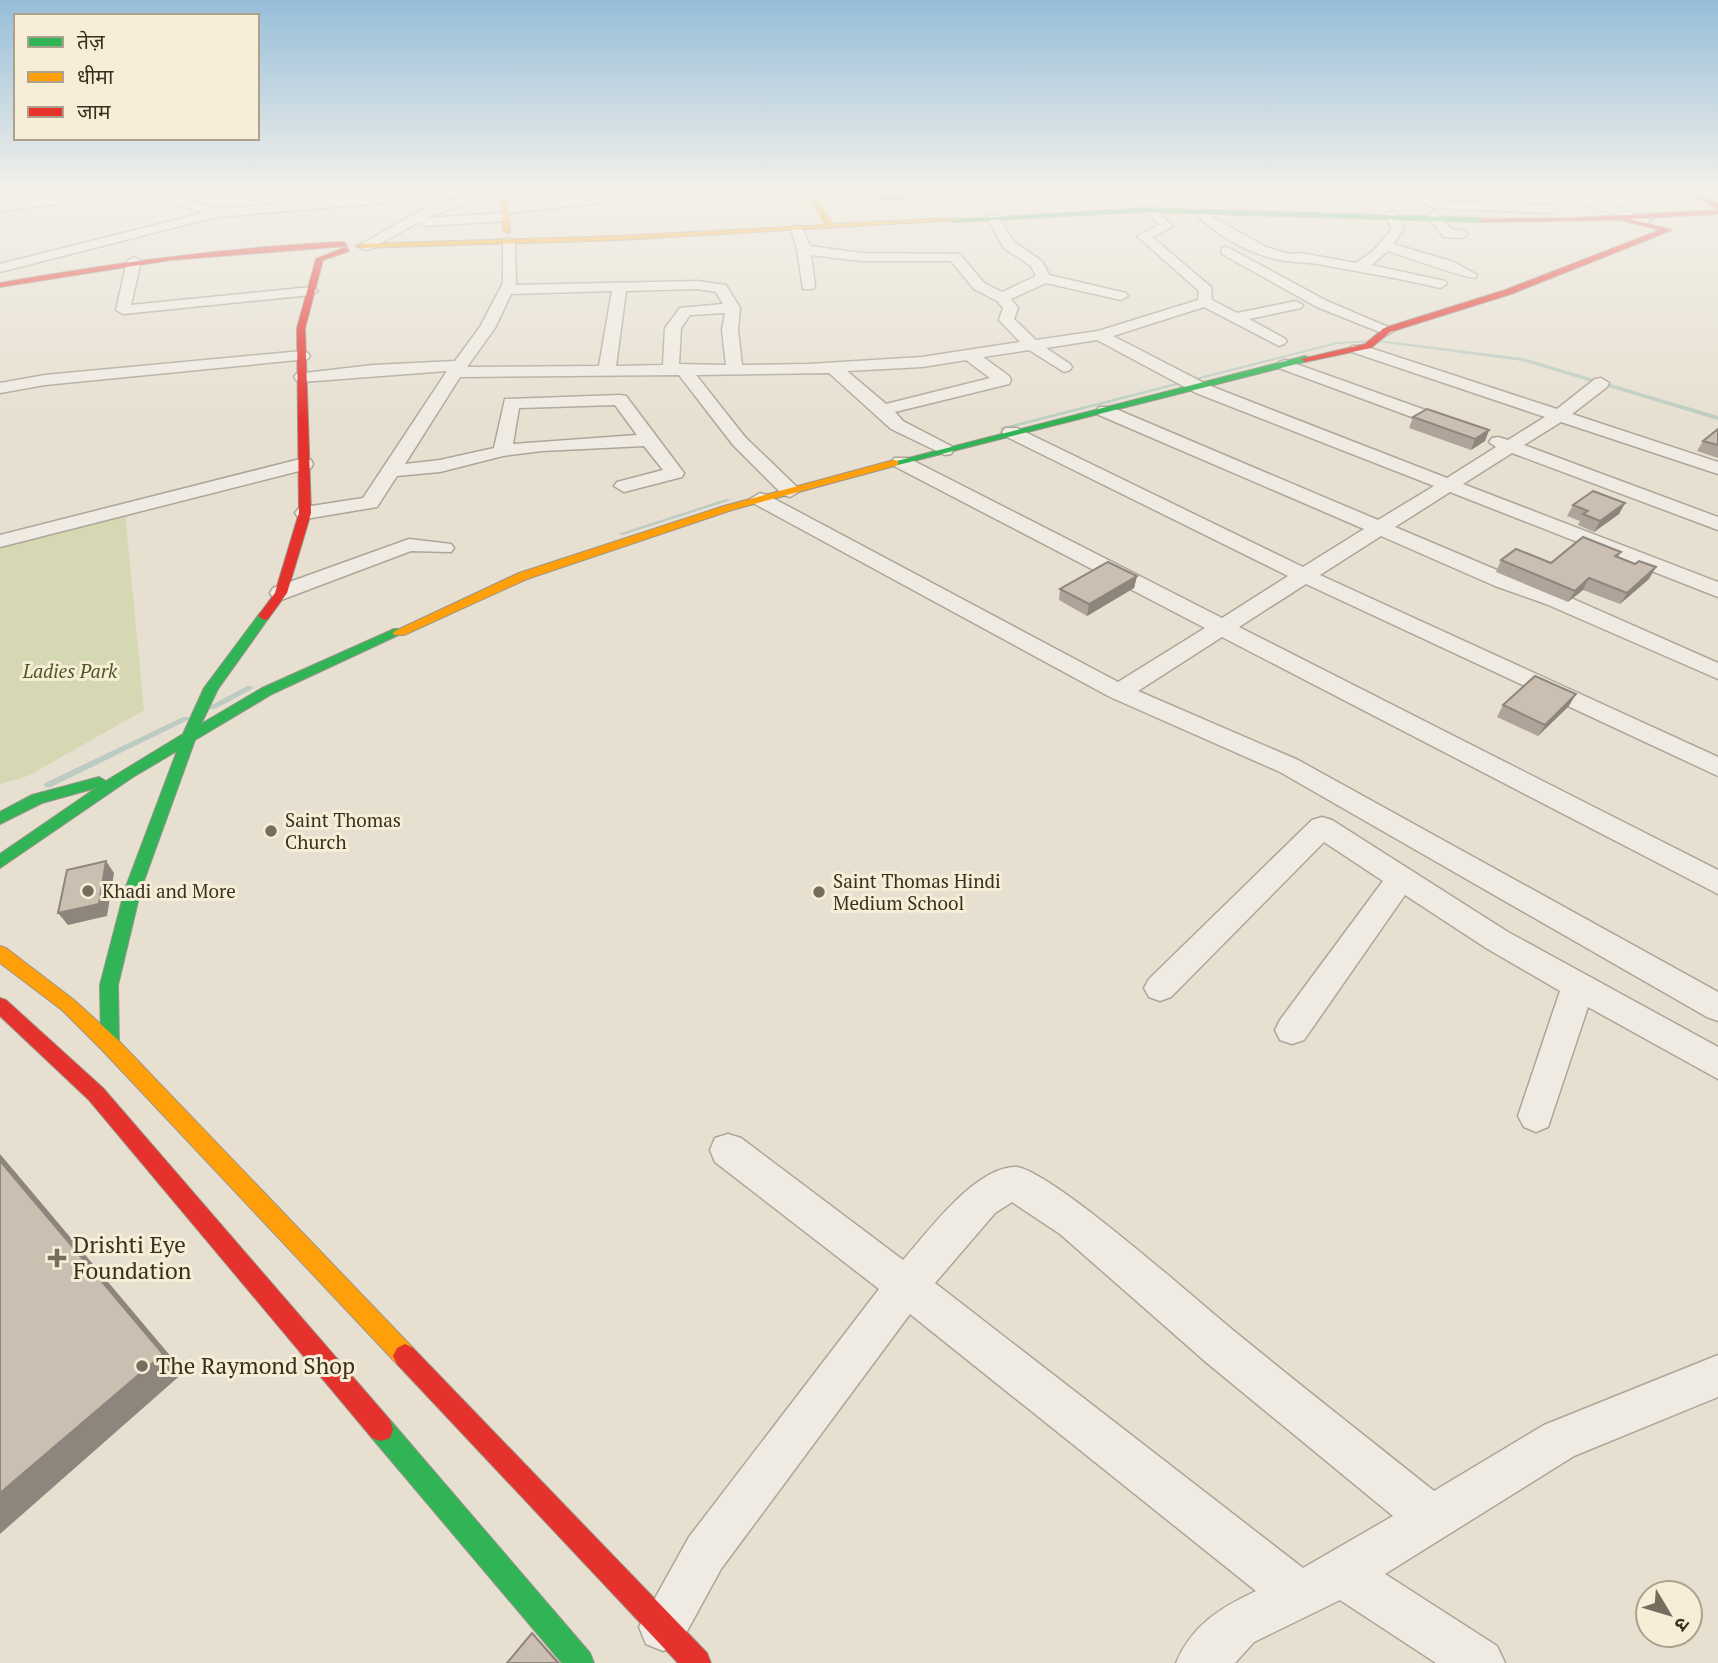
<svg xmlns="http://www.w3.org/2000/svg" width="1718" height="1663" font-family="'PT Serif','Noto Sans Devanagari',serif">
<rect width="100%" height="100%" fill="#e7e0d1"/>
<path fill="#d6d7b3" d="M125,512L144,710L28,776L0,784V545Z"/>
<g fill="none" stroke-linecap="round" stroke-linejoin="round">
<g fill="#bcccc2" fill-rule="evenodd">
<path d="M1378,340L1523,358L1718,416V420L1522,361L1378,342L1337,344L1002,430L999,428L1337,342Z"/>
<path d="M726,499L731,500L623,535L618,534Z"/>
<path d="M247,686H250L254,688L215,709H209L208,707Z"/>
<path d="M183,717H189L190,719L51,787H45L44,785L45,783Z"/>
</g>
<defs>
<g id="street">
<path d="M102,190H123L89,200L0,211V203Z"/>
<path d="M142,190H158L217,209L453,190H496L490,194L216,217L0,272V264L203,213Z"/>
<path d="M654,190H689L683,194L505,213L499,209L505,205Z"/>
<path d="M1174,190H1186L1210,216L1266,247L1289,254L1300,253L1356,263L1373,251L1392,229L1385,215L1387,212H1395L1404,229L1393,244L1454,262L1477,275L1475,278C1468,279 1401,255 1388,251L1371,265L1445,281L1447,284L1440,288C1399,278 1359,272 1318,264C1303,262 1289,262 1275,259C1234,249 1200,223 1174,190Z"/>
<path d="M1405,190H1418L1436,201L1549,205L1555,209L1549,213L1433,208Z"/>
<path d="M1563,190H1575L1581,195L1651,220L1645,224L1573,201Z"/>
<path d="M460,197L464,198V204L425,218L506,213L512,217L506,221L425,226L419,222L370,249L365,250L358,246L420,211Z"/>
<path d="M1151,206L1173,226L1152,237L1211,287L1212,300L1237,313L1296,301L1303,305L1301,308L1249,319L1284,338L1287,341L1284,344L1279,346L1204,307L1113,336L1208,385L1447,478L1496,447L1489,442L1492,438L1498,437L1508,440L1545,417L1352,352L1350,349L1352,346H1364L1557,409L1595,379L1601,378L1609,383L1607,387L1572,414L1718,462V474L1561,422L1524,445L1718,517V530L1512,453L1463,484L1718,582V597L1450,492L1395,527L1511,576L1562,594L1718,663V679L1546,604L1495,586L1381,536L1320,575L1718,757V776L1306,584L1239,627L1718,870V894L1222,637L1138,691L1298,760L1718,992V1021L1707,1017L1280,772L1110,697L753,503L750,499L760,493L767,495L1118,682L1205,628L894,466L892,462L894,458H908L1222,618L1288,576L1005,436L1002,432L1005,428H1017L1303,567L1364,529L1099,415L1096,411L1099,407H1111L1378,520L1434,486L1196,393L1097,340L1046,348L1070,364L1072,367L1070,370L1064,372L1029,350L983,357L1009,376L1011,380L1009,384L895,412L903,421L951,446L954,450L951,454L945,455L891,429L829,373L696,375L745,437L797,487L800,491L790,497L783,495L733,445L679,375L460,377L405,464L440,460L494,448L505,399L620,395L626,396L684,473L682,477L624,492L614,486L617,482L663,470L644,446L542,451L503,456L440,472L397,476L377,507L305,519L298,517L295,513L298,509L305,507L363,498L447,371L302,382L296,380L294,377L296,374L373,365L455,361L480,327L503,283V239L508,238L515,242L516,285L697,281L726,285L740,308L738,330L742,365L809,364L922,357L1020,342L999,320L1003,308L997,301L974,289L951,261H861L811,255L815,286L813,289H803L797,249L791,229L793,226H801L810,246L861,253L960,254L984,283L1002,292L1036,276L1031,266L1004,248L987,218L993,214L997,215L1014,242L1042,261L1049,275L1126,293L1128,296L1121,300L1046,283L1011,299L1018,308L1014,319L1036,340L1098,331L1198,300L1199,291L1137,236L1159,225L1145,210ZM697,289L716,292L723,304L680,308L665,328L663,365L616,366L626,291ZM612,291L599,366L467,367L495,328L511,294ZM725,313L722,330L726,365L679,364L681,328L690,315ZM966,360L990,378L886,404L847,371L922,367ZM615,405L637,435L513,444L519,408Z"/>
<path d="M1433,212L1437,213L1453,230H1462L1468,234L1462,238L1444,237L1427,216Z"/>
<path d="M1227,247L1327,301L1395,330L1387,335L1317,307L1222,254V248Z"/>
<path d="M134,257L141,261L131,305L311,287L318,291L311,295L123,314L116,310L127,261Z"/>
<path d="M302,351L308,353L310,356L308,359L45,385L0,393V383L45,375Z"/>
<path d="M1285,360L1459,422L1462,426L1453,431L1447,430L1279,368L1277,365L1279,362Z"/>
<path d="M304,458L311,460L313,464L311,468L0,547V535Z"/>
<path d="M409,539L451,544L454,548L451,552L411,551L281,600L273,598L270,593L273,588Z"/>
<path d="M1322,817L1332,820L1508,932L1718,1047V1079L1588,1007L1548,1127L1536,1132L1524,1127L1518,1116L1560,991L1486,948L1405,895L1304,1040L1292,1044L1280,1040L1275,1030L1280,1020L1383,881L1324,842L1171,997L1160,1001L1149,997L1144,988L1149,979L1312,820Z"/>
<path d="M728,1134L741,1138L903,1260C929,1231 974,1168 1015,1167C1048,1167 1204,1307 1239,1335C1304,1388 1369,1439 1434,1491L1544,1425L1718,1355V1397L1574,1456L1385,1574L1497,1646L1505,1663H1436L1340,1600L1254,1642L1235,1663H1176C1192,1625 1220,1608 1256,1591L910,1314L721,1569L680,1644L663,1651L646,1644L639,1627L689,1537L879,1289L715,1162L710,1150L715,1138ZM1012,1202L1060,1234L1207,1363L1393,1516L1303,1568L935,1283L995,1213Z"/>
</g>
<g id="fast">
<path d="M1145,208L1482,218L1486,220L1482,222L1145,212L954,222L950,220Z"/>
<path d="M1305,356L1308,357V361L894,466L889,463Z"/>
<path d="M264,612L270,616L218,689L201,724L262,688L394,629H404L405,632L272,694L195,740L141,889L118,985L119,1045L117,1051L110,1053L103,1051L101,1045L100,985L125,889L177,751L133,777L0,868V854L96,788L42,803L0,824V812L32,795L99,777L106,781L183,734L204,688L260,613Z"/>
<path d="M381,1417L390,1420L590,1653L594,1663H562L372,1438L369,1429L372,1420Z"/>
</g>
<g id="slow">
<path d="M493,190H499L508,205L510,233L503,231L502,205Z"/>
<path d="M804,190H810L833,224L954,218L958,220L619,240L360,248L356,246L360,244L619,236L826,225Z"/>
<path d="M894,460L898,461V465L732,510L527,579L404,635H394L393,632L519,573L724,506Z"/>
<path d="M0,946L6,948L74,1000L117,1039L413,1348L417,1356L413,1364L405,1368L397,1364L103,1051L62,1010L0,963Z"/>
</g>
<g id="jam">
<path d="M1683,190H1690L1718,204V209Z"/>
<path d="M1718,210V214L1629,219L1672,230L1511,294L1390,332L1371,348L1305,362L1301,359L1365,344L1384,328L1505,290L1660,230L1621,220L1482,222L1480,219L1575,218Z"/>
<path d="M344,242L347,246L171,260L0,287V283C114,263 228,247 344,242Z"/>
<path d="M346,247L349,251L323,260L305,328L311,513L287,593L268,619L264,620L258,616L275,593L299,513L297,328L316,259Z"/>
<path d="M0,998L6,1000L103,1088L390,1420L393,1429L390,1438L381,1441L372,1438L89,1100L0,1016Z"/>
<path d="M405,1344L413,1348L707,1653L711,1663H678L397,1364L393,1356L397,1348Z"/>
</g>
</defs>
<use href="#street" stroke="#ada599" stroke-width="3"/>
<use href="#fast" stroke="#9c958a" stroke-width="2"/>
<use href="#slow" stroke="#9c958a" stroke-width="2"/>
<use href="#jam" stroke="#9c958a" stroke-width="2"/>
<use href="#street" fill="#efebe3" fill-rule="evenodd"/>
<use href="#fast" fill="#30b455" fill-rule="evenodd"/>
<use href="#slow" fill="#ff9f0a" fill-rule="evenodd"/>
<use href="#jam" fill="#e5322d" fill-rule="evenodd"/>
</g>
<g fill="#afa499">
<path d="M880,193L904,198L902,202L880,201Z"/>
<path d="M1413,417L1489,430L1485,441L1471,450L1409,428Z"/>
<path d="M1718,429V458L1697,451L1703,441Z"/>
<path d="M1625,503L1619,514L1594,532L1578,525L1580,521L1567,516L1573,505Z"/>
<path d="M1621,552L1618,557L1649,579L1620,604L1583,590L1568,602L1496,572L1501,560L1551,563Z"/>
<path d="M1137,576L1134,588L1087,616L1059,600L1060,589Z"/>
<path d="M1503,705L1569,706L1538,736L1497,717Z"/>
</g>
<g fill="#8e867d">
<path d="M1489,430L1485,441L1471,450L1475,439Z"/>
<path d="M1625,503L1619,514L1594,532L1600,521Z"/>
<path d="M1656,567L1649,579L1620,604L1627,593Z"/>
<path d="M1137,576L1134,588L1087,616L1089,604Z"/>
<path d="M1589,578L1583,590L1568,602L1575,591Z"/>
<path d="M1576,694L1569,706L1538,736L1545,725Z"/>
<path d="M106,861L114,873L107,916L68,925L58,913Z"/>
<path d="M0,1154L184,1372L0,1534Z"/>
<path d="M532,1633L541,1642L560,1663H558Z"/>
</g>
<g fill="#cbbfb2" stroke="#8e867d" stroke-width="2">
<path d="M880,193L904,194L902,198L880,197Z"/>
<path d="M1427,409L1489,430L1475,439L1413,417Z"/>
<path d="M1718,429V445L1703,441Z"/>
<path d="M1593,491L1625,503L1600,521L1583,514L1588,511L1573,505Z"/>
<path d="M1583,537L1621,552L1615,556L1635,564L1639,561L1656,567L1627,593L1589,578L1575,591L1501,560L1516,549L1551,563Z"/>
<path d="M1108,562L1137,576L1089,604L1060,589Z"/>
<path d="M1535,676L1576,694L1545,725L1503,705Z"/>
<path d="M106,861L99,904L58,913L67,870Z"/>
<path d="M0,1161L163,1354L0,1493Z"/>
<path d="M532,1633L558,1663H507Z"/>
</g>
<linearGradient id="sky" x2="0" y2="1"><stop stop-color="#96bed9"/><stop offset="0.45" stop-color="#f4f1ea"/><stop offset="1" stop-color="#f4f1ea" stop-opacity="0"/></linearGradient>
<rect width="1718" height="422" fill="url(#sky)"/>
<g fill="#786c5e" stroke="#f7eed8" stroke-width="2.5">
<circle cx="271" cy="831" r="7"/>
<circle cx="88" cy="891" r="7"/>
<circle cx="819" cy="892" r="7"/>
<path d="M53.5 1247.5h7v7h7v7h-7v7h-7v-7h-7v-7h7z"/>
<circle cx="142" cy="1366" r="7"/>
</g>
<g text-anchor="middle" stroke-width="6" stroke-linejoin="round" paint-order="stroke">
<g font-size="19" font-style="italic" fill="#4d5a26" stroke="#f7eed8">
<text x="70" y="678">Ladies Park</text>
</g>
<g font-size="19" fill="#3d2e20" stroke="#f7eed8" text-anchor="start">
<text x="285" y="827">Saint Thomas<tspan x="285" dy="22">Church</tspan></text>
<text x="833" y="888">Saint Thomas Hindi<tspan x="833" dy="22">Medium School</tspan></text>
<text x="102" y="898">Khadi and More</text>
</g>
<g font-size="23" fill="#3d2e20" stroke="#f7eed8" text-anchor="start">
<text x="73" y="1253">Drishti Eye<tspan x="73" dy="26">Foundation</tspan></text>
<text x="156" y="1374">The Raymond Shop</text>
</g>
</g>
<rect x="14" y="14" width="245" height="126" fill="#f7eed8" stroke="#ada18e" stroke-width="2"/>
<rect x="28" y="37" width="35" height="10" fill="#30b455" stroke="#ada18e" stroke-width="2"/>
<text x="77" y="49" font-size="21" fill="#3d2e20">तेज़</text>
<rect x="28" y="72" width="35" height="10" fill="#ff9f0a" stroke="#ada18e" stroke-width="2"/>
<text x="77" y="84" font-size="21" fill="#3d2e20">धीमा</text>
<rect x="28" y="107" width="35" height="10" fill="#e5322d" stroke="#ada18e" stroke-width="2"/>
<text x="77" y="119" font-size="21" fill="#3d2e20">जाम</text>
<g transform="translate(1669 1614) rotate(128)"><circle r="33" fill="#f7eed8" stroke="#ada18e" stroke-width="2"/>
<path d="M0-5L12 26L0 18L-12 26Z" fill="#786c5e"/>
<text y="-10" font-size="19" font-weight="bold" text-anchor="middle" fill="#3d2e20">उ</text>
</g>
</svg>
